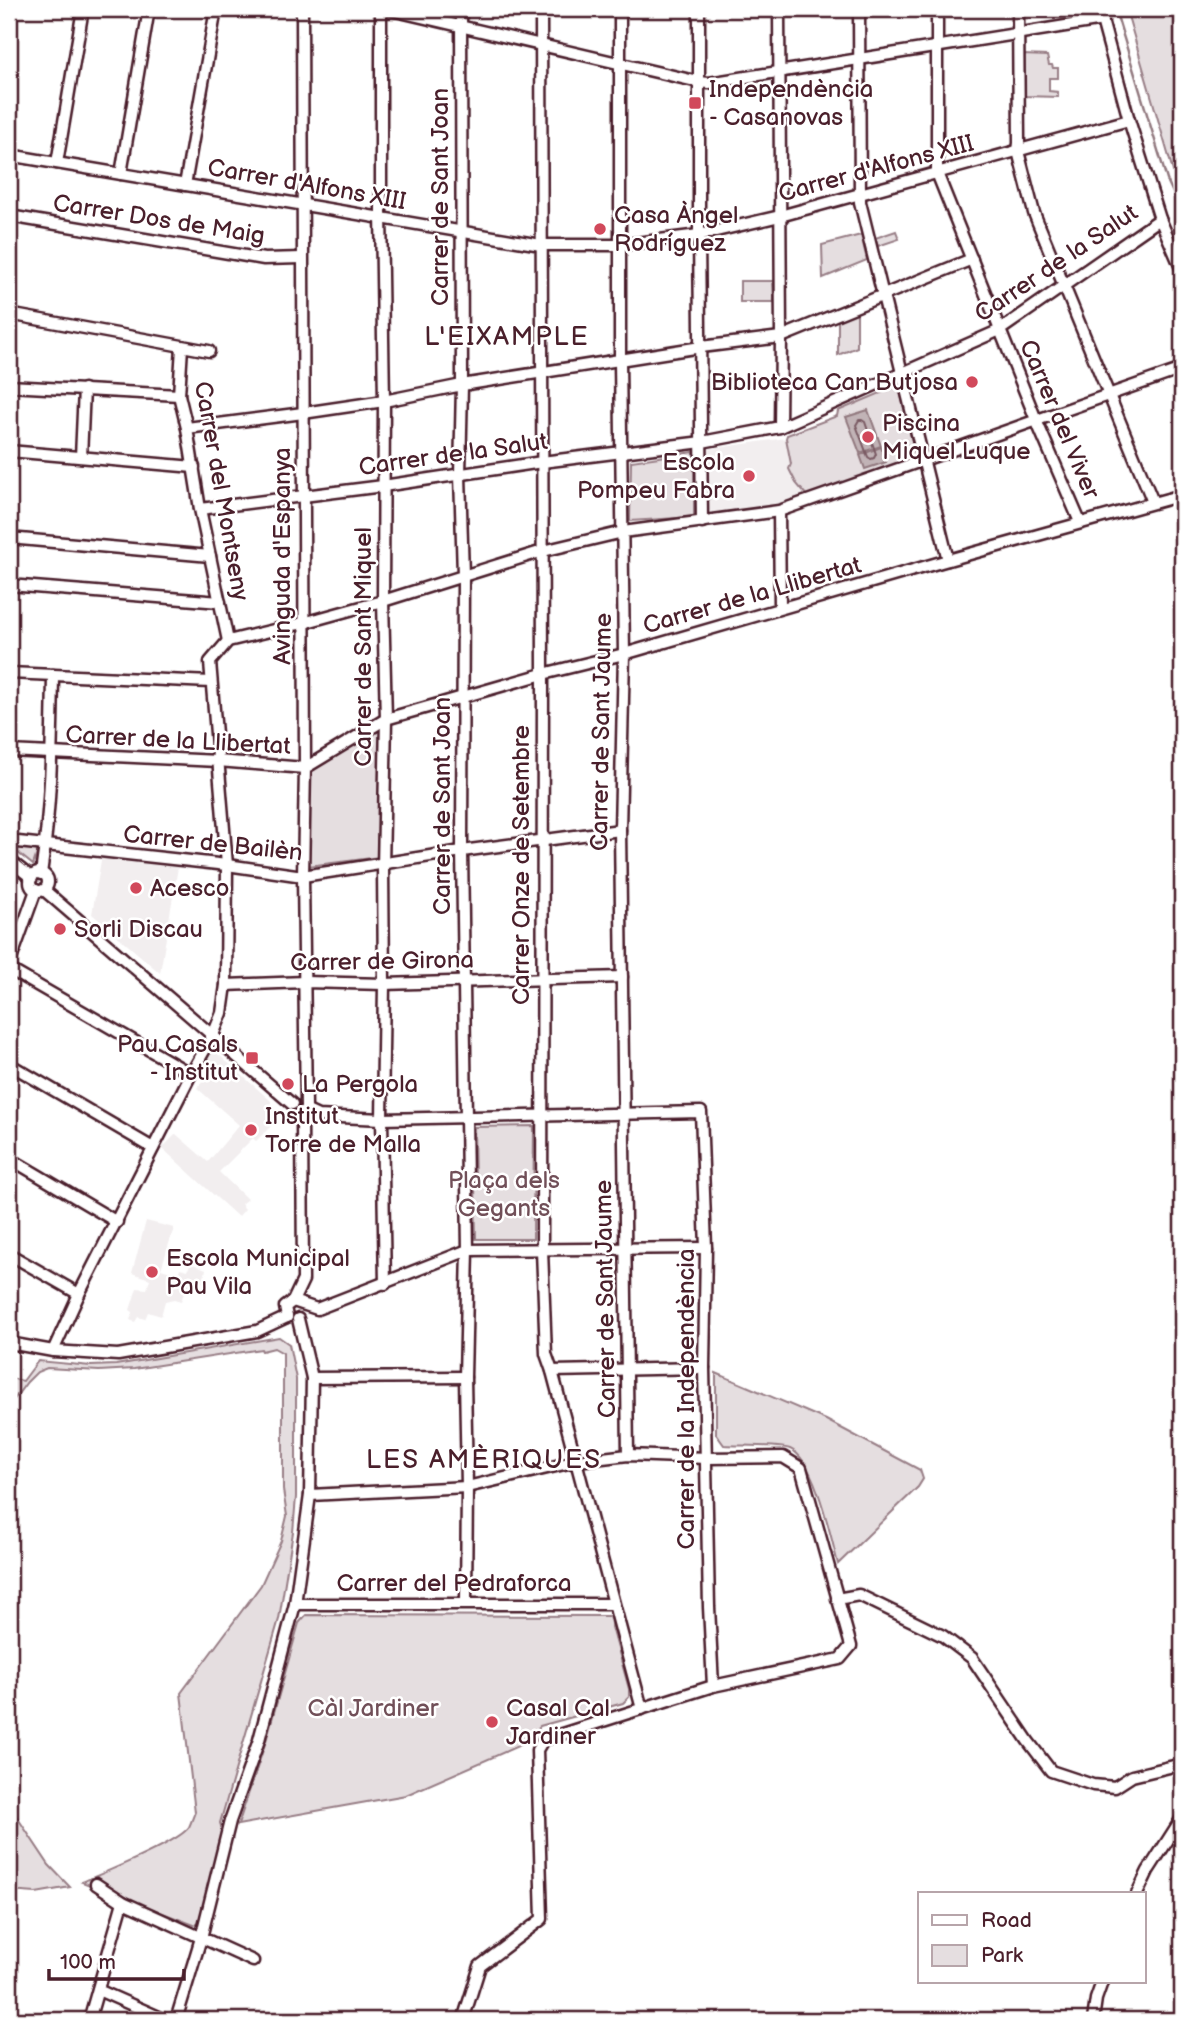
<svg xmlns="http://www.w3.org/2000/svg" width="1191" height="2029" font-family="'Balsamiq Sans',sans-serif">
<rect width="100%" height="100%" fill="#fff"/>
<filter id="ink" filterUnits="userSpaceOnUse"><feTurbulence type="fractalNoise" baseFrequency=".0143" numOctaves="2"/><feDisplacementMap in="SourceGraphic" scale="14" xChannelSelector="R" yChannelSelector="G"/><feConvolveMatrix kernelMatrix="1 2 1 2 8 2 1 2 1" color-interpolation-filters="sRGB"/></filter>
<g filter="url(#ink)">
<g fill="#f2eeef">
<path d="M786,438L791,464L807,496L772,508L712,512L706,509V452L709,449Z"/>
<path d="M102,854L179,861L160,973L92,914Z"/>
<path d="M210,1047L271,1101V1126L256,1141L253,1138L219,1172L247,1199L241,1204L245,1209L238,1217L162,1148L176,1134L208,1162L239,1125L197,1088L208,1075L201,1067Z"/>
<path d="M146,1221L174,1228L161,1269L178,1274L180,1268L188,1270L190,1263L206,1269L203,1282L184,1293L181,1301L174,1299L165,1301L161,1316L148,1312L145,1319L138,1317L135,1322L130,1320L133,1312L130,1310L137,1288L147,1289L150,1279L132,1273Z"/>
</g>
<g fill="#e5dee0" stroke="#987e86" stroke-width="2">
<rect x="547" y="9" width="33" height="7"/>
<path d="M1126,9H1182V194L1175,178Z"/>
<path d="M1023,55L1047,56L1049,65H1052L1053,68H1058V78H1049V91L1058,92V97L1024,96Z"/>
<path d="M896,231L899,239L878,246L875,238Z"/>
<path d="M861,235L867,260L823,278L822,245Z"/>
<path d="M740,281H773L774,302H740Z"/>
<path d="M857,312V347L838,355V319Z"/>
<path d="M897,386L899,387L915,453L914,457L807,496L796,483L789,469L791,464L786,438L787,435L837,416L838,411Z"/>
<path d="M694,452V517L630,521L631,461Z"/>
<path d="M380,728V857L308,866L309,769Z"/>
<path d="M12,846L37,849L38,850L33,865L12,848Z"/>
<path d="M534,1126L533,1239H476L474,1127Z"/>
<path d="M279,1337L289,1344L296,1379V1497L293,1532L279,1619L220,1823L224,1835L198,1924L194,1925L82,1882C103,1873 178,1843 189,1827C191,1823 193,1817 195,1812L181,1693L261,1585L281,1541L287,1516L283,1490V1353L274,1348L262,1351L261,1349L134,1369L99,1371L47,1368L37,1372L27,1382L9,1406V1378L23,1381L38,1361L91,1366L116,1365Z"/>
<path d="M716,1373L826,1420L920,1470L923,1479L918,1487L838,1564C831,1538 815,1459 790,1449C779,1445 738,1446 724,1445L716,1434Z"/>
<path d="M306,1615L609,1616L629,1689V1697L623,1703L540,1726L525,1743L406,1795L238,1825L266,1741L299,1623Z"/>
<path d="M9,1805L49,1865L70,1887L36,1893L9,1891Z"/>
</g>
<g fill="#c1b3b6" stroke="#91787e" stroke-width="2">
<path d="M868,410L881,446L860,453L846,417Z"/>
<path d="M881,447L886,462L865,469L860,455Z"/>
</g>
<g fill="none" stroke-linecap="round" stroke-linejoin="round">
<path stroke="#7a5a63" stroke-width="2" d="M859,420H862L865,422L876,454L874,458L871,459L868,457L856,425Z"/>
<path stroke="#91787e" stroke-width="2.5" d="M1115,9L1167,180L1182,212"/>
<defs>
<g id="minor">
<path d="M302,9L305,768L303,876L306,1108L302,1114"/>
<path d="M381,9V212L384,401L383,601L386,719L383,868L384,984L382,1119L385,1284"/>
<path d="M387,9L699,82L709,83L1103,20"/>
<path d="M461,9L462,385L460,475L463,575L462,851L468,1250L465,1377L467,1487L466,1603"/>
<path d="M541,9L543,674L542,1250L546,1354L552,1371L642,1709"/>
<path d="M620,9V361L624,654L620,830L628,1455"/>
<path d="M699,9V235L702,522"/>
<path d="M779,9L781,337L780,427"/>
<path d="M859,9L860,202L948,560"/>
<path d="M937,9V173L1039,427L1080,522"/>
<path d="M1018,9L1019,143L1018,151L1034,213L1153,502"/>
<path d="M1099,9L1129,120L1160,219L1182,270"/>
<path d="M9,155L541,245H620L699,235L780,216L1129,120"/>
<path d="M57,163L83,9"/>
<path d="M121,174L149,9"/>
<path d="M185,185L216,9"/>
<path d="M9,216L264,259L302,258"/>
<path d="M9,257V213"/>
<path d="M9,314L209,351"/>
<path d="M182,347L179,395L187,428L200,509L228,641"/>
<path d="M9,386L179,395"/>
<path d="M187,428L303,413L384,401L462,385L701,347L781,337L972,259"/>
<path d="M9,451L194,467"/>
<path d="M81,457L84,389"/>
<path d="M200,509L383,486L542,462L702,442L780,427L1000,330L1160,219"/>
<path d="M779,511L780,608"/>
<path d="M9,538L210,556"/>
<path d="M9,585L220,602"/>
<path d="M9,673L211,682"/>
<path d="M9,751L218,761L305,768L386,719L543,674L624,654L941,562L1182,495"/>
<path d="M9,841L227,865L303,876L462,851L620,830"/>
<path d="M9,860L32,878"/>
<circle cx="39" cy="882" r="9"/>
<path d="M41,874C51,808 52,742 53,675"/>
<path d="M44,890L292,1104"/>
<path d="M9,965L36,890"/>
<path d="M9,969L191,1074"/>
<path d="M226,985L305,982L384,984L622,977"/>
<path d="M9,1064L153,1148"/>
<path d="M305,1110L318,1116L382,1119L701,1112L706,1248L704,1368L709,1607L713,1686"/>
<path d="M9,1158L117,1222"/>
<path d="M9,1254L79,1294"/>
<path d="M293,1301L317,1309L468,1250L706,1248"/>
<path d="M287,1317L285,1307L293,1301L303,1280L302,1114"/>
<path d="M9,1343L53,1351L118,1355L257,1331L287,1317"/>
<path d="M53,1351L79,1294L191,1074L213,1035L222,1013L226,985L227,865L210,662L228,641L303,623L383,601L543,551L623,532L779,511L1182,369"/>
<path d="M552,1371L704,1368"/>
<path d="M312,1378L465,1377"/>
<path d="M310,1495L467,1487L577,1461L628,1455L707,1458L783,1457L801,1468L851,1646L840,1659L713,1686L543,1740L537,1750L542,1919L480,1966L463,2020"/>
<path d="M837,1599L859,1595L943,1636L972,1658L1028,1741L1051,1771L1093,1785L1115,1787L1132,1776L1182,1764"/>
<path d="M295,1604H613"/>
<path d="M96,1884L123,1902L253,1961"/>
<path d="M1137,1894L1148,1871L1182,1818"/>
<path d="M98,1990L166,2020"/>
<path d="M89,2020L123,1902"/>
<path d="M176,2020L201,1938L230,1821L259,1740L295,1604L310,1495L312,1378L298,1319"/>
<path d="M1093,2020L1096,1999L1102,1982"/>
</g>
</defs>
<use href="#minor" stroke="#4a1f2b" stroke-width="15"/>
<use href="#minor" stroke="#fff" stroke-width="10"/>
</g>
</g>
<g fill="#d1495b" stroke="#fff" stroke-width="2.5">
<rect x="688" y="96" width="14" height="14" rx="3.5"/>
<circle cx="600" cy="229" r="7"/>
<circle cx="972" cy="382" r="7"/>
<circle cx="868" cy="437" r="7"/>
<circle cx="749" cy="476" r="7"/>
<circle cx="136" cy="888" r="7"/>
<circle cx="60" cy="929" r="7"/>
<rect x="245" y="1051" width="14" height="14" rx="3.5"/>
<circle cx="288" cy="1084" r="7"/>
<circle cx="251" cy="1130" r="7"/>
<circle cx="152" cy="1272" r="7"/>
<circle cx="492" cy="1722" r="7"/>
</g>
<g text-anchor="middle" stroke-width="5" stroke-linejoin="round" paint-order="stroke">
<g font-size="24" fill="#4a1f2b" stroke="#fff" text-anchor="start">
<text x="709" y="97">Independència<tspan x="709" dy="28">- Casanovas</tspan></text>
<text x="614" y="223">Casa Àngel<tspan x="614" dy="28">Rodríguez</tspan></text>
<text x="958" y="390" text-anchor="end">Biblioteca Can Butjosa</text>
<text x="882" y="431">Piscina<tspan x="882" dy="28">Miquel Luque</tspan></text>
<text x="735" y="470" text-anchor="end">Escola<tspan x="735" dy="28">Pompeu Fabra</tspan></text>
<text x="150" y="896">Acesco</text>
<text x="74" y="937">Sorli Discau</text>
<text x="238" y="1052" text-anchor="end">Pau Casals<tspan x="238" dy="28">- Institut</tspan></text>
<text x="302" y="1092">La Pergola</text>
<text x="265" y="1124">Institut<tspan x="265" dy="28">Torre de Malla</tspan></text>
<text x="166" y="1266">Escola Municipal<tspan x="166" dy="28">Pau Vila</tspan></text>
<text x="506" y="1716">Casal Cal<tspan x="506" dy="28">Jardiner</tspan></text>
</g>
<g font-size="24" fill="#4a1f2b" stroke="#fff">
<text transform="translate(876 168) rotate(-15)" y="8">Carrer d'Alfons XIII</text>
<text transform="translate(307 184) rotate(10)" y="8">Carrer d'Alfons XIII</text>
<text transform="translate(440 197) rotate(-90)" y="8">Carrer de Sant Joan</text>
<text transform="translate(159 219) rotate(9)" y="8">Carrer Dos de Maig</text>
<text transform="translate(1056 263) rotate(-34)" y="8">Carrer de la Salut</text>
<text transform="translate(1060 419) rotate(67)" y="8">Carrer del Viver</text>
<text transform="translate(453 454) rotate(-8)" y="8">Carrer de la Salut</text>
<text transform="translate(222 491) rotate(80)" y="8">Carrer del Montseny</text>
<text transform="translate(282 556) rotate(-90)" y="8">Avinguda d'Espanya</text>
<text transform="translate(752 595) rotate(-16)" y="8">Carrer de la Llibertat</text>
<text transform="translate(363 647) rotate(-90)" y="8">Carrer de Sant Miquel</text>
<text transform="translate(601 732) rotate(-89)" y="8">Carrer de Sant Jaume</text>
<text transform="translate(178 740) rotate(3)" y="8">Carrer de la Llibertat</text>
<text transform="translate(442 806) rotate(-90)" y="8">Carrer de Sant Joan</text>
<text transform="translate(213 843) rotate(6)" y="8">Carrer de Bailèn</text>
<text transform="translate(521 865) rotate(-90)" y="8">Carrer Onze de Setembre</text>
<text transform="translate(382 961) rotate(-1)" y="8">Carrer de Girona</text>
<text transform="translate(605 1299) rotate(-91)" y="8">Carrer de Sant Jaume</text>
<text transform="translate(686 1399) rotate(-90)" y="8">Carrer de la Independència</text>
<text x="454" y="1591">Carrer del Pedraforca</text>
</g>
<g font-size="24" fill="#714f58" stroke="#fff">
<text x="504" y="1188">Plaça dels<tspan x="504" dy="28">Gegants</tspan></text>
<text x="373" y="1716">Càl Jardiner</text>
</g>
<g font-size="26" letter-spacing="2" fill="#4a1f2b" stroke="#fff">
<text x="507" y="345">L'EIXAMPLE</text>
<text x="484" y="1468">LES AMÈRIQUES</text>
</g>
</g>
<rect width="1191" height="2029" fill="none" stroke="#fff" stroke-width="35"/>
<rect x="18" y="18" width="1156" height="1994" fill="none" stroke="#4a1f2b" stroke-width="2.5" filter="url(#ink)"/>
<rect x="918" y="1892" width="228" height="91" fill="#ffffff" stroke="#b7a5aa" stroke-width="2"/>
<rect x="932" y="1915" width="35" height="10" fill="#ffffff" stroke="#b7a5aa" stroke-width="2"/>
<text x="981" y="1927" font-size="21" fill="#4a1f2b">Road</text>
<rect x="932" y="1945" width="35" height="21" fill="#e5dee0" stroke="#b7a5aa" stroke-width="2"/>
<text x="981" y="1962" font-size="21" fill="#4a1f2b">Park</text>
<path d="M49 1969v10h135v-10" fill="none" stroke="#4a1f2b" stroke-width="3.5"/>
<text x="60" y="1969" font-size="21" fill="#4a1f2b" stroke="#ffffff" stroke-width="5" paint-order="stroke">100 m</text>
</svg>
